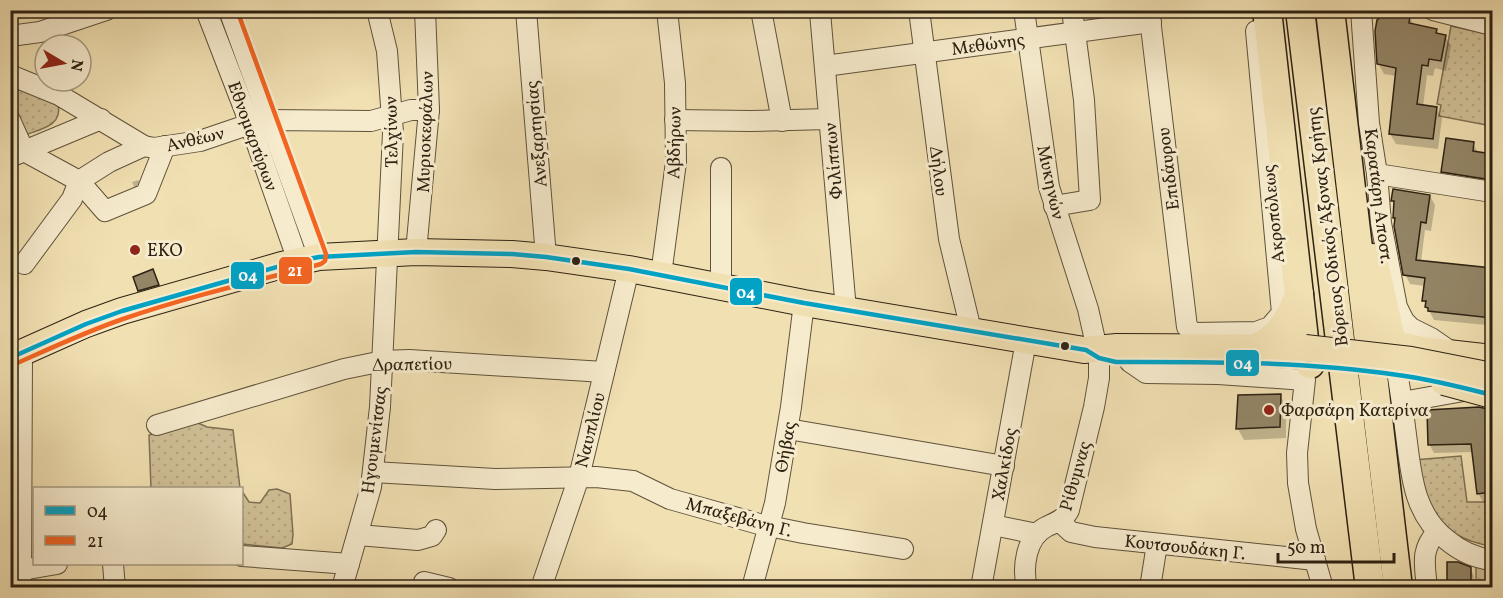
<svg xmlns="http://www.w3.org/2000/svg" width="1503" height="598" font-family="Vollkorn,serif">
<defs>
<pattern id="grass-dots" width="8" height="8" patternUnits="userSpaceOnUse" patternTransform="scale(1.5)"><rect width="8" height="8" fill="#d0c097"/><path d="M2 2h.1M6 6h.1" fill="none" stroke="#b3a581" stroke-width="1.8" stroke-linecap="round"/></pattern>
</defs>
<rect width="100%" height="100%" fill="#f1e0b2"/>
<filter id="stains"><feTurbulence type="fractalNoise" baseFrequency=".00333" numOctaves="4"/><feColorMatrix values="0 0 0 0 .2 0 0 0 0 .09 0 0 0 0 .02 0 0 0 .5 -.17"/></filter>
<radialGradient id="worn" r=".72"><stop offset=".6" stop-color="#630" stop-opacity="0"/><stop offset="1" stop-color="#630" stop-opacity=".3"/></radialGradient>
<g fill="url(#grass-dots)" stroke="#7f7155" stroke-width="1.5">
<path d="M1451,26L1492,35V126L1439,116L1441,105L1437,104Z"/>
<path d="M10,83L58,104C63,126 41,129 25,135L11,102Z"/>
<path d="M198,423L207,427L233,430L240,488H151L149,435Z"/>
<path d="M1461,456L1467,502H1492V546C1467,543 1439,529 1427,505C1420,493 1418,474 1414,460Z"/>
<path d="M277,489L290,494L293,534L292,544L282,548L242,544V491L249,502L260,503L269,490Z"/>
<path d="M1476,561L1492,565V587H1476Z"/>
</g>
<g fill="#0003">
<path d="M1482,10H1492V19L1486,18Z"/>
<path d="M1409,17L1414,25L1436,30L1439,35L1445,36L1451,46L1446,71L1435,68L1433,76L1427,75L1423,107L1436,108L1442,118L1438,149L1396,144L1390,134L1397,76L1384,74L1378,63Z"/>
<path d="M1473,144L1479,154L1492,156V190L1449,183L1442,172Z"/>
<path d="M138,180L140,183L138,188L135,189L132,182Z"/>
<path d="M1430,196L1435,205L1431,231L1425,230L1421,262L1492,270V339L1486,330L1487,325L1434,320L1424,301L1425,286L1410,284L1405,274L1394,217L1395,205L1393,201Z"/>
<path d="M154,274L159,288L141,293L140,290Z"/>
<path d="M1280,395L1286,406V438L1244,440L1238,429L1239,397Z"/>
<path d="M1479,409L1492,411V501L1483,502L1478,493L1473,452L1434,453L1429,444Z"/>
<path d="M1470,568L1474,576V588H1449Z"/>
</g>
<g fill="#938566" stroke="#2e2213" stroke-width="1.5">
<path d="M1387,12L1410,16L1409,23L1437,29L1436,33L1446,35L1441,61L1429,59L1428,66L1422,65L1417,104L1437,107L1433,139L1389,134L1396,68L1377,64L1375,31L1377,20Z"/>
<path d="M1446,138L1474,142L1473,151L1492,154V180L1441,172Z"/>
<path d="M1393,189L1430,195L1426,223L1421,222L1416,260L1492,268V318L1428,311V308L1425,307L1426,301H1422L1425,278L1403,275L1394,226L1395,218H1393L1394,201H1391Z"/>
<path d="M153,269L159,285L138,291L133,277Z"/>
<path d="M1281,394L1280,427L1236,429L1238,395Z"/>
<path d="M1479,407L1492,410V481H1490L1491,492L1477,494L1471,444L1428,445L1427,410Z"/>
<path d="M1447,562H1458L1471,567V588H1447Z"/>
</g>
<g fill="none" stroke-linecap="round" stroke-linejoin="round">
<defs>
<g id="minor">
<path d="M206,10L250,124L298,261"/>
<path d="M229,10L319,257"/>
<path d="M526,10L546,257"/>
<path d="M761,10L782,121"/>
<path d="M919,10L949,239L971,330"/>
<path d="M1024,10L1049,187L1088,309L1099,358V378L1094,407L1069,510C1064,520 1056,522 1046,527C1026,537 1022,567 1027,588"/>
<path d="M1149,10L1187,327L1194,333L1256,332L1270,327L1282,313L1256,31"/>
<path d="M1361,10L1369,123L1377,174L1381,223L1397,307L1404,321L1411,328L1431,338L1453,353"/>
<path d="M1433,10L1492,25"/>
<path d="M820,12L846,310"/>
<path d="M10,36L40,32L106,10"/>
<path d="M825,66L1151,22"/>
<path d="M10,75L59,95L144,146L154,148L200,141L250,124L270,120L371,121L411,110H429"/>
<path d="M10,120L24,151L79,181L105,211L146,194L165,146"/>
<path d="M675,120L751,121L829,119"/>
<path d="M10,157L101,119"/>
<path d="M1377,174L1492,192"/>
<path d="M1054,206L1090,200L1084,100L1072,10"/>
<path d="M416,252L429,110L425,10"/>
<path d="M24,264L72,199L79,181L109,162L144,146"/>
<path d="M661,275L676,162L675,83L667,10"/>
<path d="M721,287V168"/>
<path d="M1393,345C1397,372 1402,400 1405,427C1411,469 1411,512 1447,540C1460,551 1475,558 1492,560"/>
<path d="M1130,362L1146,373L1218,374L1305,380L1297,453L1298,483L1306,529L1323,588"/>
<path d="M1402,402L1469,390"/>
<path d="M157,425L344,369L383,361L409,360L604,372"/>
<path d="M788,429L1004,466"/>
<path d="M373,472L495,479L596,477L633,481L670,499L759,524L803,533L903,549"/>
<path d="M1059,521L1071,532L1095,537L1315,560"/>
<path d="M993,525L1037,534"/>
<path d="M358,535L418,540L432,536L436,530"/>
<path d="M242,556L349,564"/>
<path d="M113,564L115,588"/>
<path d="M10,572L57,564"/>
<path d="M21,588L22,353"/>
<path d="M342,588L371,487L380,407L393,133L387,51L377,10"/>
<path d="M424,588V582L449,588"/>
<path d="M541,588L579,477L629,269"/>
<path d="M752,588L775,503L791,407L804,303"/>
<path d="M981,588L1026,341"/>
<path d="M1150,588L1157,544"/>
<path d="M1427,588C1425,565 1420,550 1437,532"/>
</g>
<g id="major">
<path d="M1392,343L1421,350L1492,358"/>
<path d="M10,358L86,324L122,311L282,265L319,257L416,252L512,254L546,257L629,269L804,303L1084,350L1117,347L1305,348"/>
</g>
<g id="highway">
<path d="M1267,10L1305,348L1310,364"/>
<path d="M1300,10L1370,588"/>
<path d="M1330,10L1398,588"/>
<path d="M1373,258L1392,343"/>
<path d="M1258,347C1280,337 1292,316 1299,294"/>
</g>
</defs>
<use href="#minor" stroke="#5f523b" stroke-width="22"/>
<use href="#major" stroke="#2e2213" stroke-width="28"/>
<use href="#highway" stroke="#2e2213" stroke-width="31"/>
<use href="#minor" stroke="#f6ebcd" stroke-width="20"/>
<use href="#major" stroke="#f1e0b2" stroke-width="26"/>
<use href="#highway" stroke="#f1e0b2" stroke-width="28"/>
<defs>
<g id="major-bridge">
<path d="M1305,348L1411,360L1492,376"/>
<path d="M1444,382L1492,395"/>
</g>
</defs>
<use href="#major-bridge" stroke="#2e2213" stroke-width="28" stroke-linecap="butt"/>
<use href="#major-bridge" stroke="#f1e0b2" stroke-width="26"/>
<defs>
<path id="bus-1" d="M10,358L86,324L122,311L298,261L319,257L416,252L512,254L546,257L629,269L804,303L1086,350L1099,358L1116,362C1210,362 1305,361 1398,375C1430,379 1461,387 1492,395"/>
<path id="bus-2" d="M13,365C49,349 85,332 123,319C187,297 255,281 321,264L325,261L326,254L237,10"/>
</defs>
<use href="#bus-1" stroke="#f6ebcd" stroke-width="9"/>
<use href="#bus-2" stroke="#f6ebcd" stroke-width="9"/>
<use href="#bus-1" stroke="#02a2c5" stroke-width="4.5"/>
<use href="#bus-2" stroke="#f26522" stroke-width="4.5"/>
</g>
<g fill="#8f2418" stroke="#f6ebcd" stroke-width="2">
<circle cx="135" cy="250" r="6"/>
<circle cx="1269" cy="410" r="6"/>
</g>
<g fill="#2e2213" stroke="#f6ebcd" stroke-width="2">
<circle cx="576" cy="261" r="5"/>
<circle cx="1065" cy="346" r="5"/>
</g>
<g text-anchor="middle" stroke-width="6" stroke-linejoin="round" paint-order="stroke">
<g font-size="18" fill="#2e2213" stroke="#f6ebcd">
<text transform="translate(988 44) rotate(-8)" y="6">Μεθώνης</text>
<text transform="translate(391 132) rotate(-91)" y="6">Τελχίνων</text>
<text transform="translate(425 132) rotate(-88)" y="6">Μυριοκεφάλων</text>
<text transform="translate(536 134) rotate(-95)" y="6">Ανεξαρτησίας</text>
<text transform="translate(253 136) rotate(70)" y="6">Εθνομαρτύρων</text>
<text transform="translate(195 139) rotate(-13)" y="6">Ανθέων</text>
<text transform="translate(674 143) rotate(-89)" y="6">Αβδήρων</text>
<text transform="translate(833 161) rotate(-95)" y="6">Φιλίππων</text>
<text transform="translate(1168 169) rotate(-97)" y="6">Επιδάυρου</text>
<text transform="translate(939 171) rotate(83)" y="6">Δήλου</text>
<text transform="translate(1051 182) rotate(78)" y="6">Μυκηνών</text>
<text transform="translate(1379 196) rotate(83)" y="6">Καρατάρη Αποστ.</text>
<text transform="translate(1273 214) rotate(-96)" y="6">Ακροπόλεως</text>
<text transform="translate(1327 227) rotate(-97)" y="6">Βόρειος Οδικός Άξονας Κρήτης</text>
<text transform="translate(412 364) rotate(-1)" y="6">Δραπετίου</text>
<text transform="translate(590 430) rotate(-76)" y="6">Ναυπλίου</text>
<text transform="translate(374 440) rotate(-83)" y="6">Ηγουμενίτσας</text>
<text transform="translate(785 447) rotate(-80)" y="6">Θήβας</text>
<text transform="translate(1004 464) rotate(-80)" y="6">Χαλκίδος</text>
<text transform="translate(1075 476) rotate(-74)" y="6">Ρίθυμνας</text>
<text transform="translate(739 517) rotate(15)" y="6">Μπαξεβάνη Γ.</text>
<text transform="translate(1185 547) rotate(6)" y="6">Κουτσουδάκη Γ.</text>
</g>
<g font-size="18" fill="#2e2213" stroke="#f6ebcd" text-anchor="start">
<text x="147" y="256">EKO</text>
<text x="1281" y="416">Φαρσάρη Κατερίνα</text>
</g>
</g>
<g stroke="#f6ebcd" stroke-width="2">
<rect x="278" y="256" width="35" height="29" rx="6" fill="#f26522"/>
<rect x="230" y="261" width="35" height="29" rx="6" fill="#02a2c5"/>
<rect x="729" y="277" width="34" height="29" rx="6" fill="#02a2c5"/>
<rect x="1225" y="349" width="35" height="28" rx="6" fill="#02a2c5"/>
</g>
<g font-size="16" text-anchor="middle" font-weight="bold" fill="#fff">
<text x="295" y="276">21</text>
<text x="248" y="281">04</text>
<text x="746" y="298">04</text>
<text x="1243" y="369">04</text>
</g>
<rect width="1503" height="598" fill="none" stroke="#f1e0b2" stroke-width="36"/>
<rect x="12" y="12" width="1479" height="574" fill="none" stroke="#2e2213" stroke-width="3"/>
<rect x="18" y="18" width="1467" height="562" fill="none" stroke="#2e2213" stroke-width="1.5"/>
<rect x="33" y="487" width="210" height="78" fill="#f6ebcd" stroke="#a69b83" stroke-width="1.5"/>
<rect x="45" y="506" width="30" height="9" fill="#02a2c5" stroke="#a69b83" stroke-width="1.5"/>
<text x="87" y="517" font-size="18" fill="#2e2213">04</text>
<rect x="45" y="536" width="30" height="9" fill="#f26522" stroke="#a69b83" stroke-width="1.5"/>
<text x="87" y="547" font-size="18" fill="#2e2213">21</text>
<g transform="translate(63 63) rotate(100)"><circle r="28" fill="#f6ebcd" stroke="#a69b83" stroke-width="1.5"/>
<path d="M0-4.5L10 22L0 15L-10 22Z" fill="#8f2418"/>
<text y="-9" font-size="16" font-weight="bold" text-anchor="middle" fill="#2e2213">N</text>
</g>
<path d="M1278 553v9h116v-9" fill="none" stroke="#2e2213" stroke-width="3"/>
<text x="1287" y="553" font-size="18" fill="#2e2213" stroke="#f6ebcd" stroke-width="4.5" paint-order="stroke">50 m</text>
<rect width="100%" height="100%" filter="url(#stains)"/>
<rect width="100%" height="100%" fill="url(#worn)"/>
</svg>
